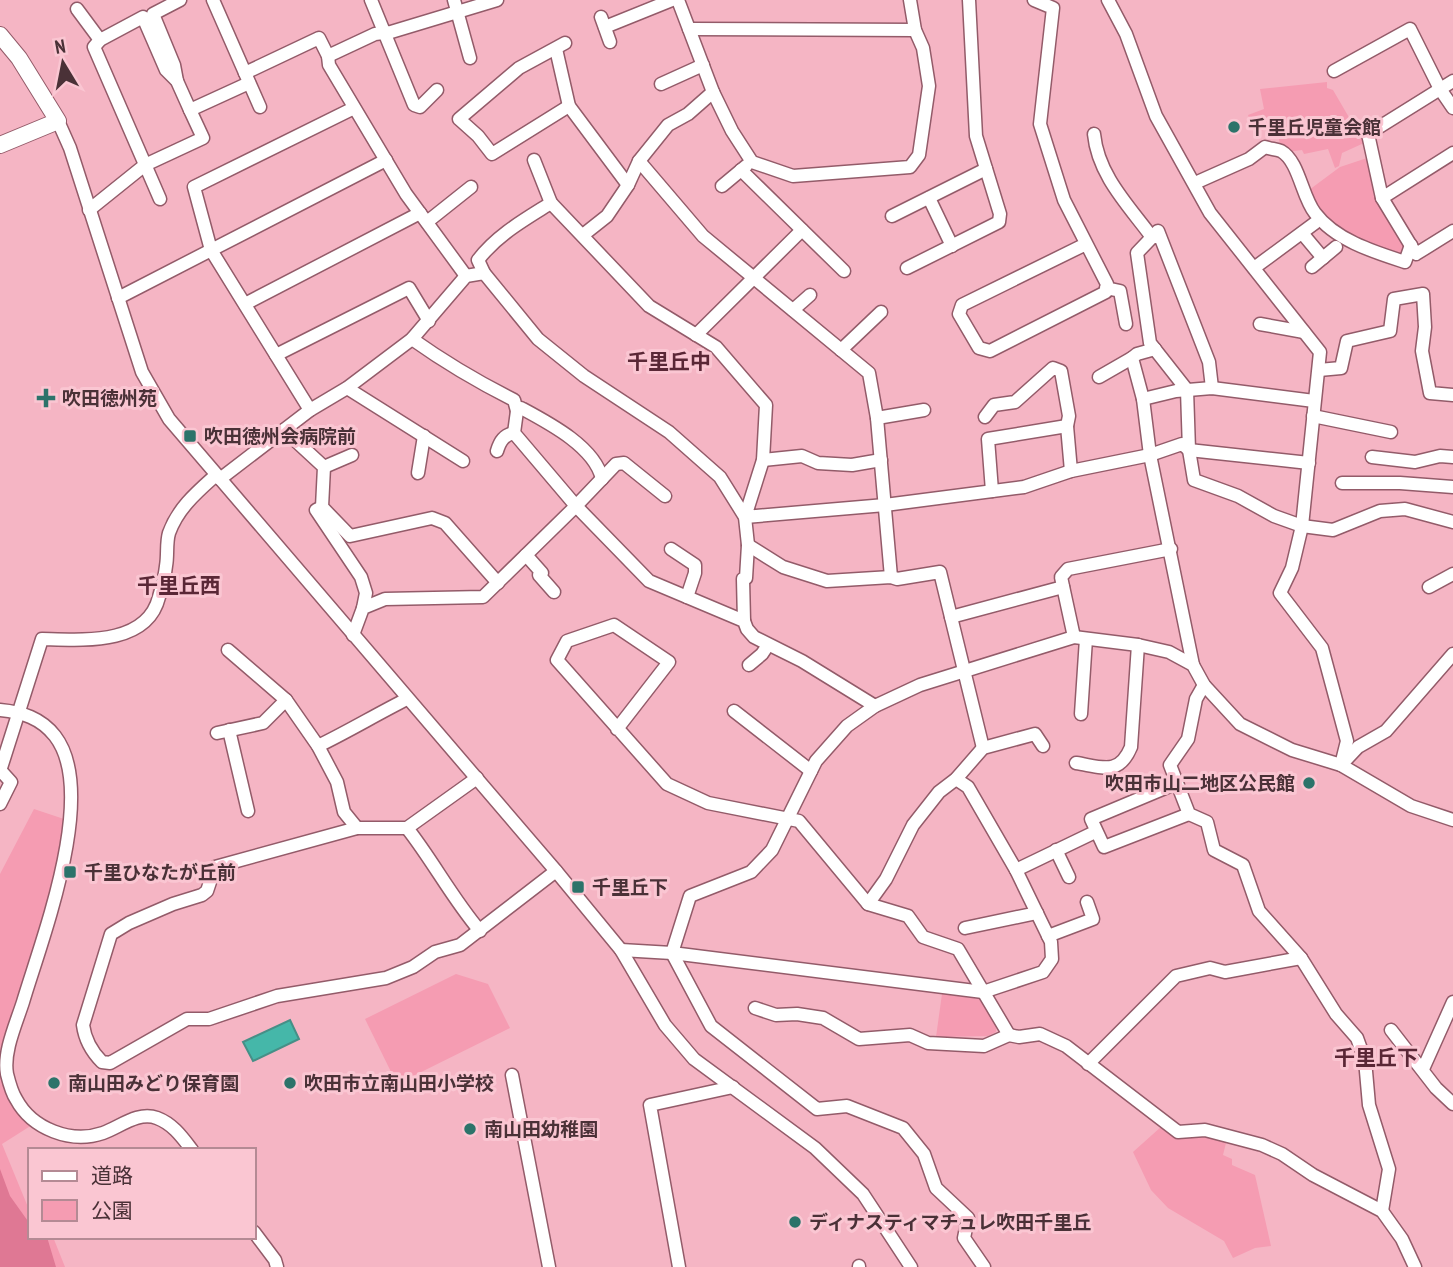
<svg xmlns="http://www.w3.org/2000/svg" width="1453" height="1267" font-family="'PT Sans Narrow','Noto Sans JP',sans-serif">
<rect width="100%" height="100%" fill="#f5b5c4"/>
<g fill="#f59cb2">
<path d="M1327,82V88L1333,90L1364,143L1342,153L1339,166L1335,168L1328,149L1304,154L1302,150L1287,152L1281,149L1276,126L1255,133L1248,115L1264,109L1260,89Z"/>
<path d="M1367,158L1374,196L1406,247L1399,254L1337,230L1325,217L1309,190L1340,167Z"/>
<path d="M34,809L64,819L58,868L5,1041L2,1074L32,1125L2,1144L30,1212V1237H53L65,1267H0V874Z"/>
<path d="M456,974L488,984L510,1028L397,1084L365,1019Z"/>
<path d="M942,994L981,999L997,1023L996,1032L988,1036L936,1037Z"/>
<path d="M1162,1126L1227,1139L1223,1155L1232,1159V1165L1255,1175L1271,1246L1255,1248L1233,1258L1224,1241L1168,1208L1151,1190L1133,1152Z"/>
</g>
<path fill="#df7894" d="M0,1169L10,1196L30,1224V1237H47L56,1267H0Z"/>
<path fill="#45b7a9" stroke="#468f87" stroke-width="2" d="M290,1020L299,1039L253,1061L243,1042Z"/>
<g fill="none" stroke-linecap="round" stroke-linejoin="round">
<defs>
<g id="minor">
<path d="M213,0L260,107"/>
<path d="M371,0L414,105L420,107L437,90"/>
<path d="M454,0L470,58"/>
<path d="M678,0L713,92L732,131L752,162L793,176L910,167L919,155L929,86L923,48L915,30L910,0"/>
<path d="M1034,0L1053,8L1040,124L1064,200L1107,284L1106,292L990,351L979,348L959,314L962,305L1086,244"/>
<path d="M1108,0L1126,34L1156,116L1210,213L1320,352L1302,526L1292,568L1280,593L1322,648L1347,741L1341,765"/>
<path d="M77,9L100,40"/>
<path d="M601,17L610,42"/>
<path d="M605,27L672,0"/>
<path d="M689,29L915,30"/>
<path d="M565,43L519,68L459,119L478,136L492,154L569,106"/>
<path d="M556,49L569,106L628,185"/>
<path d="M328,56L375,34L391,32L497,0"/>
<path d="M1334,71L1410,29L1440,89L1453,108"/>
<path d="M245,73L319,38L328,56L329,65L406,194L466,276"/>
<path d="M177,81L174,65L153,14L180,0"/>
<path d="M1453,81L1368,134L1382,198L1416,254L1453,231"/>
<path d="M661,84L703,65"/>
<path d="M58,121L70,148L142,372L169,419L556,871L621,950L665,1025L694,1059L815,1148L863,1194L911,1267"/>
<path d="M1094,134C1098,175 1128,205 1151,236"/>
<path d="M534,160L551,203"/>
<path d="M639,161L703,236L869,373L877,418L891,577"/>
<path d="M741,170L844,271"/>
<path d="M1195,183L1249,159L1265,147C1270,149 1276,149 1281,151C1299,161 1302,197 1315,213C1335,240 1374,252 1405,262L1411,245"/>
<path d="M722,186L746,166"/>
<path d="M929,198L952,246"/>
<path d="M1382,198L1453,153"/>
<path d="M160,199L94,47L100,40L143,17L166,70L177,81L190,110"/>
<path d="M89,210L145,165L203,138L190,110L249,83"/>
<path d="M892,216L986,169"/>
<path d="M427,222L471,187"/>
<path d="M1302,233L1323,258"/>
<path d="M583,235L607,216L628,185L639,161L668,125L688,114L713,92"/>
<path d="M1312,267L1336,247"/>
<path d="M907,268L999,222L1000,214L976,136L969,0"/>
<path d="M1254,268L1315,223"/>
<path d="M484,273L478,260C497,235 524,220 551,203L649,306L716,347L766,405L763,460L745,517L885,505L1024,487L1071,471L1150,455L1182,444L1189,450L1309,463"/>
<path d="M1106,288L1120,291L1126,324"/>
<path d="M118,298L386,160"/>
<path d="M245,304L420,213"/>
<path d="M793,310L810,295"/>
<path d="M1260,324L1304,332"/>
<path d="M696,335L802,230"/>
<path d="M412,339C443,361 480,383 514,400L517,411L521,408C549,423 595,447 602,479"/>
<path d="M841,350L881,312"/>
<path d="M276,355L409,288L429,321"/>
<path d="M1319,370L1341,368L1347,341L1390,331L1394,299L1423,294L1425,327L1422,351L1430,393L1453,395"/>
<path d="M1099,377L1132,358"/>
<path d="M347,388L463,461"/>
<path d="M1212,388L1209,362L1158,231L1137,253L1150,343L1187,390L1189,450L1194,480L1238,496L1274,516L1302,526L1333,530L1380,511L1405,509L1453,522"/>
<path d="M1143,399L1132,358L1137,354L1155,349"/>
<path d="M310,410L211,250L194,187L354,108"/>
<path d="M517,411L514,433L576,506L616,464L624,463L665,496"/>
<path d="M1313,416L1391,432"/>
<path d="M985,417L994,405L1015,402L1053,368L1061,371L1069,416L1067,426L1071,471"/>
<path d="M877,418L924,410"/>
<path d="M284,430L324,467L322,507L350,536L432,518L445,523L498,583"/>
<path d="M497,451C500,441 504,435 514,433"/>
<path d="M1372,457L1415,462L1440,456L1453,457"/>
<path d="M763,460L802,456L818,463L852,465L881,460"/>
<path d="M324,467L352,455"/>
<path d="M418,473L424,436"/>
<path d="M220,479L310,410L347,388L412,339L466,276L484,273L538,339L584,376L669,432L720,477L745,517L748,545L746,578L743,579L744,621"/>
<path d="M1342,483H1400L1453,487"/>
<path d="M992,491L988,439L1067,426"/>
<path d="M318,509L316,510L361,577L366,593L363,608"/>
<path d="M748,545L783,567L827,581L891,577L897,579L940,572L983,748"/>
<path d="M671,549L695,565V573L687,597"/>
<path d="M526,555L542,573L539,575L554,592"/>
<path d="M1429,587L1453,574"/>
<path d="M951,617L1063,587"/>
<path d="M353,635L363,608L385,599L483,597L576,506L649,581L744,621L747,629L754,637L802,661L875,706"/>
<path d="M1074,637L1061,577L1068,569L1171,549"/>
<path d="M228,650L286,700L318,746L337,782L344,812L357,828"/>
<path d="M749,665L762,654L768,645"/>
<path d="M1193,665L1150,455L1143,399L1176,391L1212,388L1314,401"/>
<path d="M1204,685L1196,699L1188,739L1170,765L1189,814L1207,822L1214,850L1243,865L1259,911L1301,958L1336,1014L1357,1038L1365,1060L1369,1105L1389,1169L1382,1211"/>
<path d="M0,710C22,712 41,718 55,736C99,793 41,941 23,1002C16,1024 3,1052 7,1074C9,1082 12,1093 16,1099C32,1129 71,1144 103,1133C120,1127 138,1111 157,1118C173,1124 182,1137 192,1150"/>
<path d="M734,711L811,771"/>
<path d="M1081,714L1086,639"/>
<path d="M617,729L669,662L614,625L567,641L557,660L667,784L708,803L799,821L868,904L908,916L923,937L958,949L1009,1035"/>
<path d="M229,730L248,811"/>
<path d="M217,733L263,723L286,700"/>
<path d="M318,746C349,731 377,714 407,699"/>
<path d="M1076,763C1102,767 1119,776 1131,747L1138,645"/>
<path d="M1341,765L1358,747L1386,731L1453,654"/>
<path d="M0,771L42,639C81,640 147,646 159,597C162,587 165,576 166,566C168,555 166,543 169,533C178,508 197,492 216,475"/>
<path d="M477,778L407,828H357L215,867L207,891L202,895L173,904L129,923L111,934L83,1025C85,1040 91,1051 102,1062L110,1063L187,1019H209L277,996L386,978L413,967L435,952L460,945L556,871"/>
<path d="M1177,783L1091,819L1104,847L1189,814"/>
<path d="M0,804L11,782L1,771"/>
<path d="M407,828C433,861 452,898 480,931"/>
<path d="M1056,850L1069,877"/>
<path d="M1016,870L1095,832"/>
<path d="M868,904L886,879L913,825L939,792L956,779L983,748L1035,734L1043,746"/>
<path d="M965,928L1037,913"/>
<path d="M1048,936L1093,919L1087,902"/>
<path d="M621,950L672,953L983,992L1043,972L1052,959L1051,942L1016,870L968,787L956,779"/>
<path d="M755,1008L776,1015L797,1014L823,1018L859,1039L910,1035L928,1043L984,1046L1009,1035L1019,1037L1040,1034L1066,1046L1178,1132L1205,1130L1262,1145L1282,1154L1313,1175L1382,1211L1402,1239L1415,1267"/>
<path d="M1391,1030L1436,1088L1453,1104"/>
<path d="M1088,1064L1176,976L1210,968L1225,972L1301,958"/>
<path d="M1423,1069L1453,1002"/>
<path d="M512,1075L549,1267"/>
<path d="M254,1232L275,1260L277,1267"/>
<path d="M679,1267L650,1105L733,1087"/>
<path d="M859,1267V1266"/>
<path d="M984,1267L964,1238L968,1218L936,1188L924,1154L903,1128L847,1106L817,1109L711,1026L672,953L690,896L751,872L772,850L816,761L847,726L875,706L920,685L1074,637L1138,645L1169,652L1193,665L1204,685L1240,724L1292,750L1341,765L1411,806L1453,820"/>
</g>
<path id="tertiary" d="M0,35L19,58L58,121L0,145"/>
</defs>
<use href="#minor" stroke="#935b69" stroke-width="15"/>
<use href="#tertiary" stroke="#935b69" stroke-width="18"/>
<use href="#minor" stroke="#fff" stroke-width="12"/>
<use href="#tertiary" stroke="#fff" stroke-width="16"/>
</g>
<g fill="#2c736a" stroke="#fac6d2" stroke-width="2.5">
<circle cx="1234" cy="127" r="7"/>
<path d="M42.5 387.5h7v7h7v7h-7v7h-7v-7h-7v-7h7z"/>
<rect x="183" y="429" width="14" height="14" rx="3.5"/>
<circle cx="1309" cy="783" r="7"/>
<rect x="63" y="865" width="14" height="14" rx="3.5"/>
<rect x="571" y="880" width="14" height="14" rx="3.5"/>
<circle cx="54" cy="1083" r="7"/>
<circle cx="290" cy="1083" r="7"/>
<circle cx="470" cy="1129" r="7"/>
<circle cx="795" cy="1222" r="7"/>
</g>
<g text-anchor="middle" stroke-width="6" stroke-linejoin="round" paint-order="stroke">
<g font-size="19" font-weight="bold" fill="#4a3137" stroke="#fac6d2" text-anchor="start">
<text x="1248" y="134">千里丘児童会館</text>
<text x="62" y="405">吹田徳州苑</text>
<text x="204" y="443">吹田徳州会病院前</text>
<text x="1295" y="790" text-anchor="end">吹田市山二地区公民館</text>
<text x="84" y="879">千里ひなたが丘前</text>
<text x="592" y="894">千里丘下</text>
<text x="68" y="1090">南山田みどり保育園</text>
<text x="304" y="1090">吹田市立南山田小学校</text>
<text x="484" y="1136">南山田幼稚園</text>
<text x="809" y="1229">ディナスティマチュレ吹田千里丘</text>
</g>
<g font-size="21" font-weight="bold" fill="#5a2736" stroke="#fac6d2">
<text x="669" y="369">千里丘中</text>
<text x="179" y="593">千里丘西</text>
<text x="1376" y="1065">千里丘下</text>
</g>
</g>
<rect x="28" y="1148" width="228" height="91" fill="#fac6d2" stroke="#b48a94" stroke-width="2"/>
<rect x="42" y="1171" width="35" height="10" fill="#ffffff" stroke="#b48a94" stroke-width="2"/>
<text x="91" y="1183" font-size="21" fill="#4a3137">道路</text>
<rect x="42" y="1200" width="35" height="21" fill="#f59cb2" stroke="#b48a94" stroke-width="2"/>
<text x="91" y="1218" font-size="21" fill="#4a3137">公園</text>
<g transform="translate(63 63) rotate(350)" stroke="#fac6d2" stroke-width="5" paint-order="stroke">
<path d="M0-5L12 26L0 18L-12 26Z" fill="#4a3137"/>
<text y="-10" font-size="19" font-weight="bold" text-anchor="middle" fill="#4a3137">N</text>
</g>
</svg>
